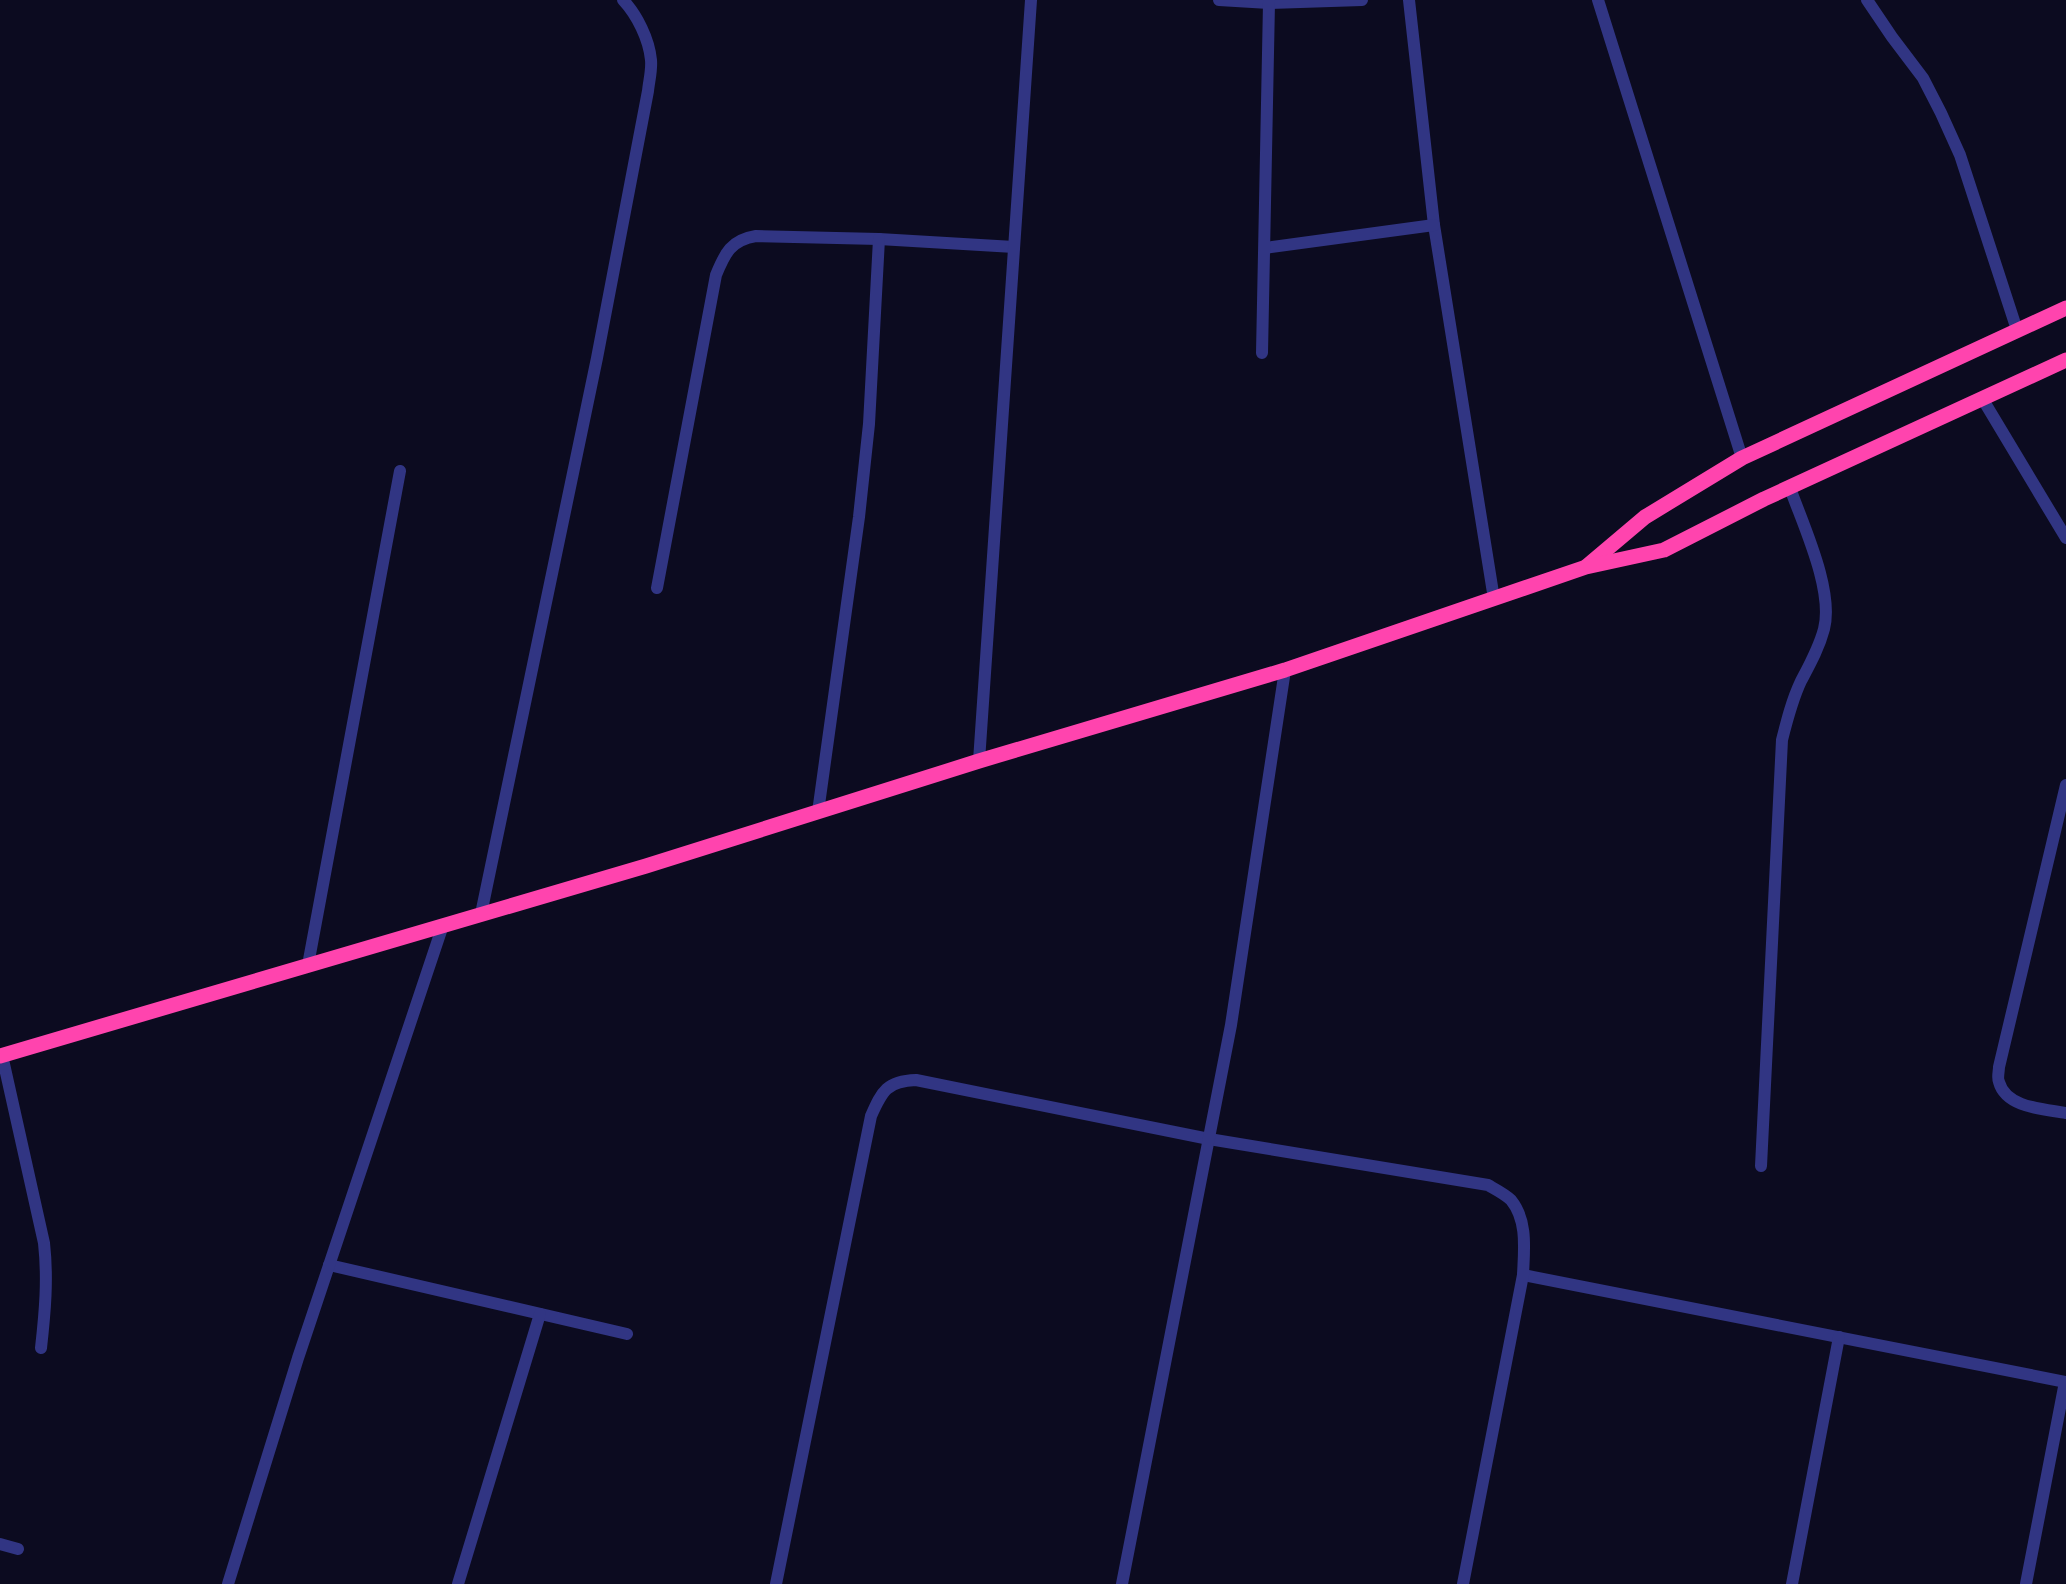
<svg xmlns="http://www.w3.org/2000/svg" width="2066" height="1584" font-family="Montserrat,sans-serif">
<rect width="100%" height="100%" fill="#0c0b20"/>
<g fill="none" stroke-linecap="round" stroke-linejoin="round">
<path stroke="#313583" stroke-width="12" d="M481,914L597,358L648,91C649,81 652,70 651,60C649,39 637,15 623,0"/>
<g stroke="#313583" stroke-width="12">
<path d="M1219,0L1269,3L1362,0"/>
<path d="M1409,0L1434,225L1494,599"/>
<path d="M1598,0L1742,458"/>
<path d="M1867,0L1892,37L1923,78L1941,113L1960,155L2017,330"/>
<path d="M1265,248L1434,225"/>
<path d="M1262,353L1269,3"/>
<path d="M1982,398L2066,538"/>
<path d="M657,588L716,275C725,253 731,240 756,236L879,239L1014,247"/>
<path d="M979,761L1031,0"/>
<path d="M2066,785L1999,1067C1999,1071 1997,1078 1999,1082C2006,1108 2044,1109 2066,1113"/>
<path d="M818,812L859,517L869,424L879,239"/>
<path d="M308,965L400,471"/>
<path d="M2,1055L44,1243C48,1279 45,1312 41,1348"/>
<path d="M1761,1166L1782,740C1787,720 1792,700 1801,681C1810,664 1819,648 1824,629C1834,590 1803,525 1790,488"/>
<path d="M329,1265L627,1334"/>
<path d="M1523,1275L2066,1382"/>
<path d="M0,1544L18,1549"/>
<path d="M228,1584L298,1358L443,925"/>
<path d="M458,1584L540,1314"/>
<path d="M776,1584L871,1116C882,1091 887,1081 916,1080L1209,1139L1488,1185C1495,1189 1505,1194 1511,1200C1528,1221 1524,1250 1523,1275L1463,1584"/>
<path d="M1122,1584L1231,1025L1285,670"/>
<path d="M1792,1584L1839,1337"/>
<path d="M2026,1584L2065,1382"/>
</g>
<g stroke="#ff44ae" stroke-width="15">
<path d="M1587,566L1645,517L1742,458L2066,308"/>
<path d="M0,1056L646,866L979,761L1285,670L1586,567L1664,550L1764,499L2066,360"/>
</g>
</g>
</svg>
